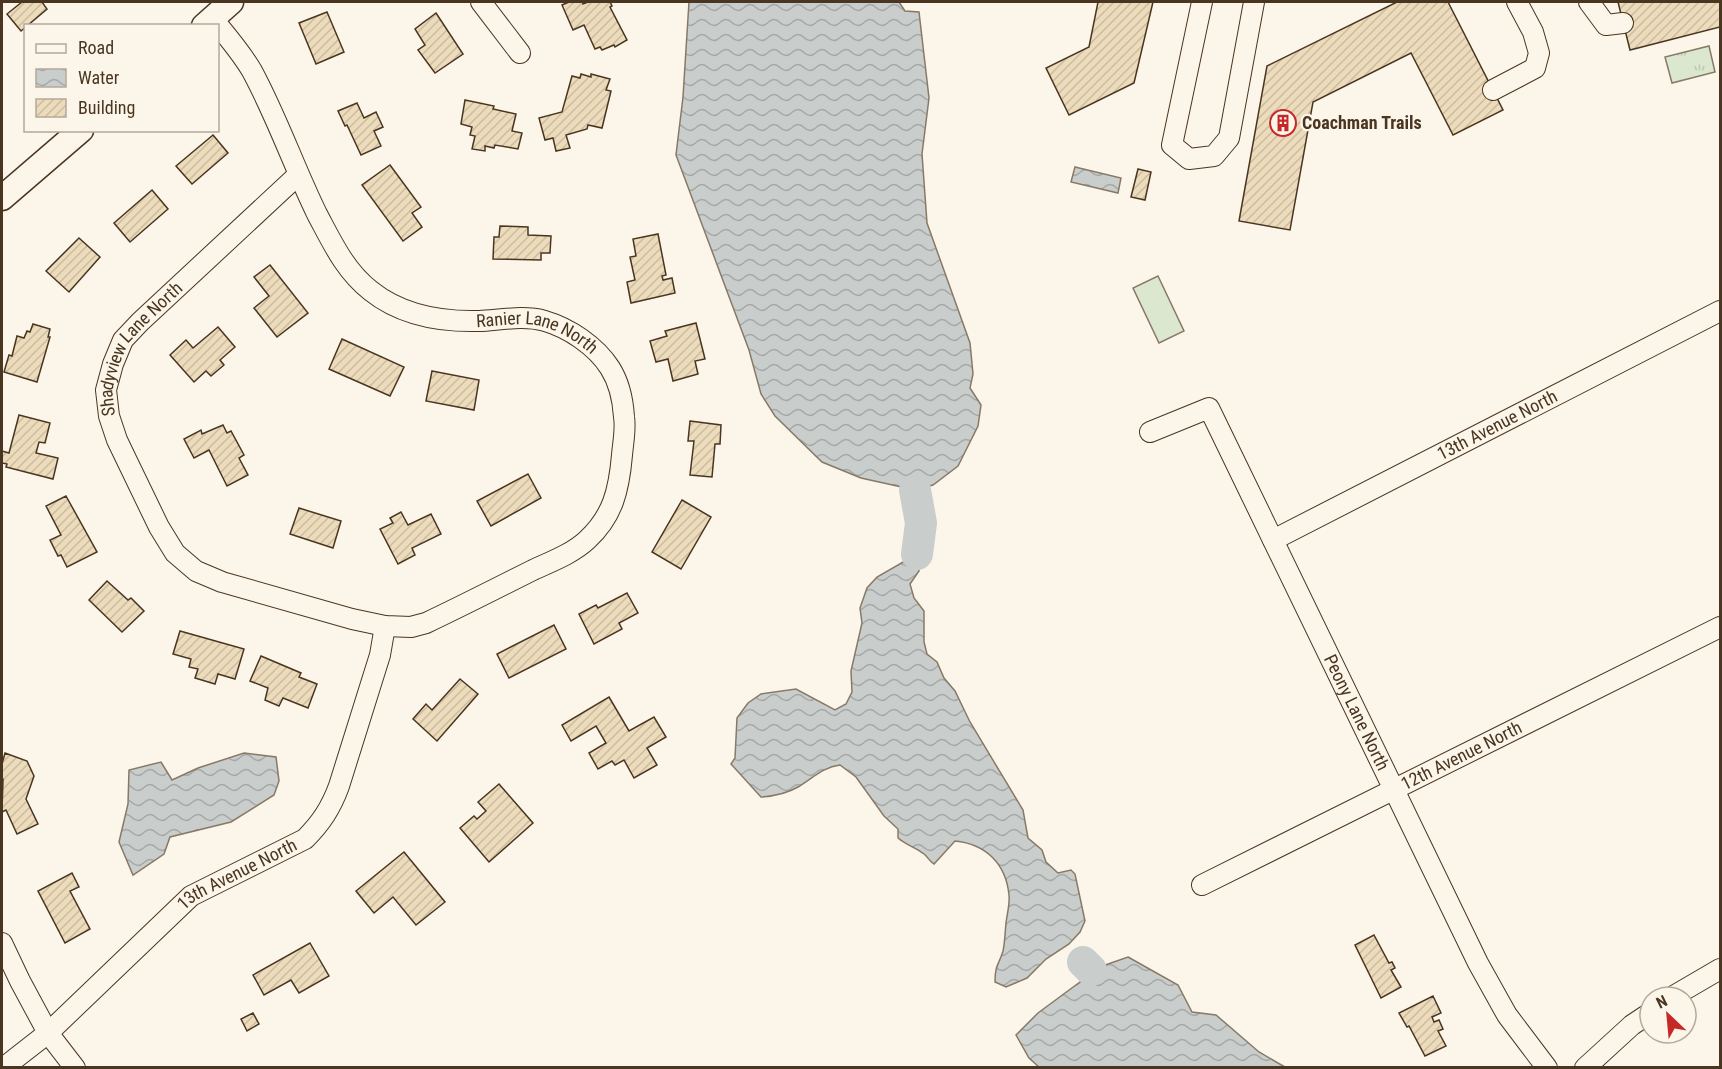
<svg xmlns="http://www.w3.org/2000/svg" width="1722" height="1069" font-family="'Roboto Condensed',sans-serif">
<defs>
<pattern id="park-tufts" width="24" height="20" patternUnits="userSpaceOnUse" patternTransform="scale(1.5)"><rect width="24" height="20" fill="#dce7d0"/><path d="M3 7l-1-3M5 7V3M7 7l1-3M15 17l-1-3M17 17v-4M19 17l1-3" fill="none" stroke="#bec7b2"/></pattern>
<pattern id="water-waves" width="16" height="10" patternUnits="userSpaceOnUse" patternTransform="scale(1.5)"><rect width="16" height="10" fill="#c9cecd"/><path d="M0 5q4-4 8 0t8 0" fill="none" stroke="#a5a8a6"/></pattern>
<pattern id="building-hatch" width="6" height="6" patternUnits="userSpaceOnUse" patternTransform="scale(1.5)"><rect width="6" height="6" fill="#ecdcbc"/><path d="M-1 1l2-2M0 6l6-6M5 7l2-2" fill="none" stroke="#ccbda1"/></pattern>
</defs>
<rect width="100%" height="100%" fill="#fbf6e9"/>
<path fill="url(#park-tufts)" stroke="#887966" stroke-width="1.5" d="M1709,46L1715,72L1672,83L1665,57Z"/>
<path fill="#dce7d0" stroke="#887966" stroke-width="1.5" d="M1158,276L1184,331L1159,343L1133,288Z"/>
<g fill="url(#water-waves)" stroke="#887966" stroke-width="1.5">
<path d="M689,2H899L905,11L919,12L929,98L922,154L927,223L970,343L973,374L970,388L981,405L978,426L958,466L933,485L915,490L861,478L822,462L775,416L761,394L749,350L676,155L683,97Z"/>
<path d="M1075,167L1121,178L1118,193L1071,182Z"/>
<path d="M917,554L921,559L919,571L910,584L914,598L924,611V642L927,654L937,662L944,678L955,691L970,722L1023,810L1028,838L1042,850L1046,862L1058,873L1071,870L1075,874L1085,921L1080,932L1069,944L1046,959L1027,978L1006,987L995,982C995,964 999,965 1003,951C1005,942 1005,932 1006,923C1007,914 1010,904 1009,895C1006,864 986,844 955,841L934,864C929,861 928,857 924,854C915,847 906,845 898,838V829L884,816L856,777L840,765C823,767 813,778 798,787C786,794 775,796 761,797L731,764L735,758L737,718L748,703L761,694L796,689L835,710L846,704L852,692L851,671L862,623L860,608L867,588L877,577Z"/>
<path d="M244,753L276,757L279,781L274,795L231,822L170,837L164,854L133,875L119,842L128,804L129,770L161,762L172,780L198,768Z"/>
<path d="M1128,957L1178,985L1192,1012L1216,1015L1259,1052L1285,1067H1039L1029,1058L1016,1035L1038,1013L1084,979L1091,970Z"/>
</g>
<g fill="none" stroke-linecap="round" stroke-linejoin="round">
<g stroke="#c9cecd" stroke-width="32">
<path d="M915,490L921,523L917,554"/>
<path d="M1083,962L1091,970"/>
</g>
</g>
<g fill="url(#building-hatch)" stroke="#4a3520" stroke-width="1.5">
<path d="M22,2H42L47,9L21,31L7,14Z"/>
<path d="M569,2H583V4L588,2H610L612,6L610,7L627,40L615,47L614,45L602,50L600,47L595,49L584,25L573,30L562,5Z"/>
<path d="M1098,2H1153L1134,83L1069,115L1046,68L1089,47Z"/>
<path d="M1397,2H1448L1503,110L1453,135L1411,53L1313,102L1290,230L1239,221L1267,66Z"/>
<path d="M1618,2H1720V27L1630,50Z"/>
<path d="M327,12L344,52L316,64L299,23Z"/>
<path d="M436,13L463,54L435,73L418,50L425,45L415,29Z"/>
<path d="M581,74L591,77V74L610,79L606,90L611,91L602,128L588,125L587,129L566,135L570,148L556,151L553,138L545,140L539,118L562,112L572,76L580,78Z"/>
<path d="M465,100L494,106L493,109L516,114L512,131L522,133L518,149L495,145L494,148L485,146V151L472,149L475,136L470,135L472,127L461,124Z"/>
<path d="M357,103L364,118L376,112L383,127L374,131L381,146L361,155L347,125L345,126L338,111Z"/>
<path d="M213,135L228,153L192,184L176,166Z"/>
<path d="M390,165L421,207L412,213L422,227L403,241L362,185Z"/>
<path d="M1138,169L1151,172L1145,200L1131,197Z"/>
<path d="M152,190L168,209L130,242L114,223Z"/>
<path d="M500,226L528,227V235L551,236L550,253H541V260L493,259L494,237H499Z"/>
<path d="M658,234L666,275L662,276L663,280L672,278L675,293L631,303L627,282L635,280L630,257L636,256L633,239Z"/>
<path d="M79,238L100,257L69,292L46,271Z"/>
<path d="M270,265L308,313L277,337L254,308L269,296L254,277Z"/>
<path d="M696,323L705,359L695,361L698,374L673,381L668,359L656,362L650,341L667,336L665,331Z"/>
<path d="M33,324L50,329L48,337H50L37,382L4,372L9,355L12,356L17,336L24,338L27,331L30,332Z"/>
<path d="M218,327L235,347L220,360L224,365L211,376L206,371L194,382L170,355L186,340L193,348Z"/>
<path d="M342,339L404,367L390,396L329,369Z"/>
<path d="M432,371L479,380L474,410L426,401Z"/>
<path d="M19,415L50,423L45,443L39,442L36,453L58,458L53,479L6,467L7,464L2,463V451L9,453Z"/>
<path d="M690,421L721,425L720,444H715L712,477L690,475L694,441H688Z"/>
<path d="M223,425L227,433L231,431L244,455L239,458L248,475L227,486L209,450L194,458L184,439L201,430L202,434Z"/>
<path d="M528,474L541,498L491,526L477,501Z"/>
<path d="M66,496L97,552L67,567L61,555L58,556L50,540L61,535L46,506Z"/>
<path d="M682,500L711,517L681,569L652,552Z"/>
<path d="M299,508L341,521L333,548L290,534Z"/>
<path d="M401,512L408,525L431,514L441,534L412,548L415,555L398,564L380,529L393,523L390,518Z"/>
<path d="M107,581L128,600L131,598L144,611L122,632L89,600Z"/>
<path d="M627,593L638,613L619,623L622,629L594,644L579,614L596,605L598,608Z"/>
<path d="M554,625L566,649L509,678L497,654Z"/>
<path d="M180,631L244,649L235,679L218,674L215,684L195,678L198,669L189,667L191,659L173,654Z"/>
<path d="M261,656L301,673L299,677L317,684L308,708L283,698L279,706L265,700L268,688L250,681Z"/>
<path d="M460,679L478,694L437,741L413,719L426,704L432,710Z"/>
<path d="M609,697L629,731L654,717L666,737L647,748L657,765L634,778L624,760L615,765L612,761L598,769L589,753L606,743L596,726L571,741L562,725Z"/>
<path d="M5,753L27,761L34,776L26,799L38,824L17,834L6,810L2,812V810L3,779L2,778V764Z"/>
<path d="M499,784L533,823L489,862L460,828L474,816L477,819L486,811L478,802Z"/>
<path d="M404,852L445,902L416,925L393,897L374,913L356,891Z"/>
<path d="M72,873L79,887L70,891L90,929L65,943L38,891Z"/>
<path d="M1374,935L1389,963L1392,962L1395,968L1391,970L1401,987L1381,998L1355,945Z"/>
<path d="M310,943L329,976L299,993L291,980L264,995L253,975Z"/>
<path d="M1433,996L1441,1013L1432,1017L1434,1022L1439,1020L1443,1029L1438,1031L1446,1046L1425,1056L1409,1026L1407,1027L1399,1013Z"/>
<path d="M253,1013L259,1024L247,1031L241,1019Z"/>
</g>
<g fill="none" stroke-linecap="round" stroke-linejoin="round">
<defs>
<g id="minor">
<path d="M481,2L520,53"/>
<path d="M1202,2L1172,145L1189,159L1214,156L1229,138L1254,2"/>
<path d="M1589,2L1606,25L1623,23"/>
<path id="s1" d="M212,18C226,35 241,52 252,71C277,117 294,167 317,214C332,242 345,271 371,291C401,315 441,322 479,321C500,320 524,315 545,321C569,328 596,346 610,368C619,382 623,401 624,417C626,429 623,443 622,455C619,490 613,516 587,540C572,554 550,562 533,570C497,588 462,606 426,623L411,627L385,626L352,619L222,582L196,571L175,553L159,527L130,467L117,440L109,416L106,390L113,364L123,340L140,322L298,175"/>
<path d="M1493,90L1535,68L1539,53L1533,32L1517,2"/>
<path id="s2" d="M1150,432L1209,408L1478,963L1507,1015L1547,1068"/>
<path id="s3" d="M1273,540L1720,311"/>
<path id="s4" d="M1202,885L1720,627"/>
<path d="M2,943L20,981L48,1033L75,1068"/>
<path d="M1672,997L1720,969"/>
<path id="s5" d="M3,1068L48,1033L191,896L305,839C321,823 331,808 339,786L380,655L385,626"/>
<path d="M1585,1068L1632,1025L1650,1013"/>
</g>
<g id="major">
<path d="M204,26L231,2"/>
<path d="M2,198L81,130"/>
</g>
</defs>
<use href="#minor" stroke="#4a3520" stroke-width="22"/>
<use href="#major" stroke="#4a3520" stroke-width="27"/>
<use href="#minor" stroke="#fbf6e9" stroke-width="20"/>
<use href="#major" stroke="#fbf6e9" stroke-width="24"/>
</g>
<defs>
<symbol id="building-ring" viewBox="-11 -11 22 22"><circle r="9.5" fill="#fbf6e9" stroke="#c62828" stroke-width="1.5"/><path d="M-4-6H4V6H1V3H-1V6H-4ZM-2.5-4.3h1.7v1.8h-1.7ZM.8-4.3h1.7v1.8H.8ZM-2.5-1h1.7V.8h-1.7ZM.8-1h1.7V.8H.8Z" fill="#c62828"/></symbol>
</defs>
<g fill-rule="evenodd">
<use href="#building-ring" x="1268" y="108" width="30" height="30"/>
</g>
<g text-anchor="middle" stroke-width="4.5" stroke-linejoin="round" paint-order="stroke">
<g font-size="18" font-weight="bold" fill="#4a3520" stroke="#fbf6e9" text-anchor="start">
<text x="1302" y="129">Coachman Trails</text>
</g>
<g font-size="18" fill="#4a3520" stroke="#fbf6e9">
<text dy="6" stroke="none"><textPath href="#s1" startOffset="494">Ranier Lane North</textPath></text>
<text dy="6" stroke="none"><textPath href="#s1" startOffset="1444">Shadyview Lane North</textPath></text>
<text dy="6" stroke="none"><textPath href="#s3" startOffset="252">13th Avenue North</textPath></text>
<text dy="6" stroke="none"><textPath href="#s2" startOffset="402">Peony Lane North</textPath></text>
<text dy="6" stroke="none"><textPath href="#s4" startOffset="290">12th Avenue North</textPath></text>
<text dy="6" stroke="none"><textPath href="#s5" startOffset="306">13th Avenue North</textPath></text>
</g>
</g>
<rect width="1722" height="1069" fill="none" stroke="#4a3520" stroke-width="6"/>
<rect x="24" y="24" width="195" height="108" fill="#fbf6e9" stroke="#b4a999" stroke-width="1.5"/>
<rect x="36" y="44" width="30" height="9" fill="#fbf6e9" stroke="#b4a999" stroke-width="1.5"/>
<text x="78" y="54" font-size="18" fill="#4a3520">Road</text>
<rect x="36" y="69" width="30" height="18" fill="url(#water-waves)" stroke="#b4a999" stroke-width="1.5"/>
<text x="78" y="84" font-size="18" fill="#4a3520">Water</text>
<rect x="36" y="99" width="30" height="18" fill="url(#building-hatch)" stroke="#b4a999" stroke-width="1.5"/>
<text x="78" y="114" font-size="18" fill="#4a3520">Building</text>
<g transform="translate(1668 1015) rotate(334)"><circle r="28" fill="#fbf6e9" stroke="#b4a999" stroke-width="1.5"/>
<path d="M0-4.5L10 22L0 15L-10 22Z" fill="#c62828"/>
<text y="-9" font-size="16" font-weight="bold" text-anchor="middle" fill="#4a3520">N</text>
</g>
</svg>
